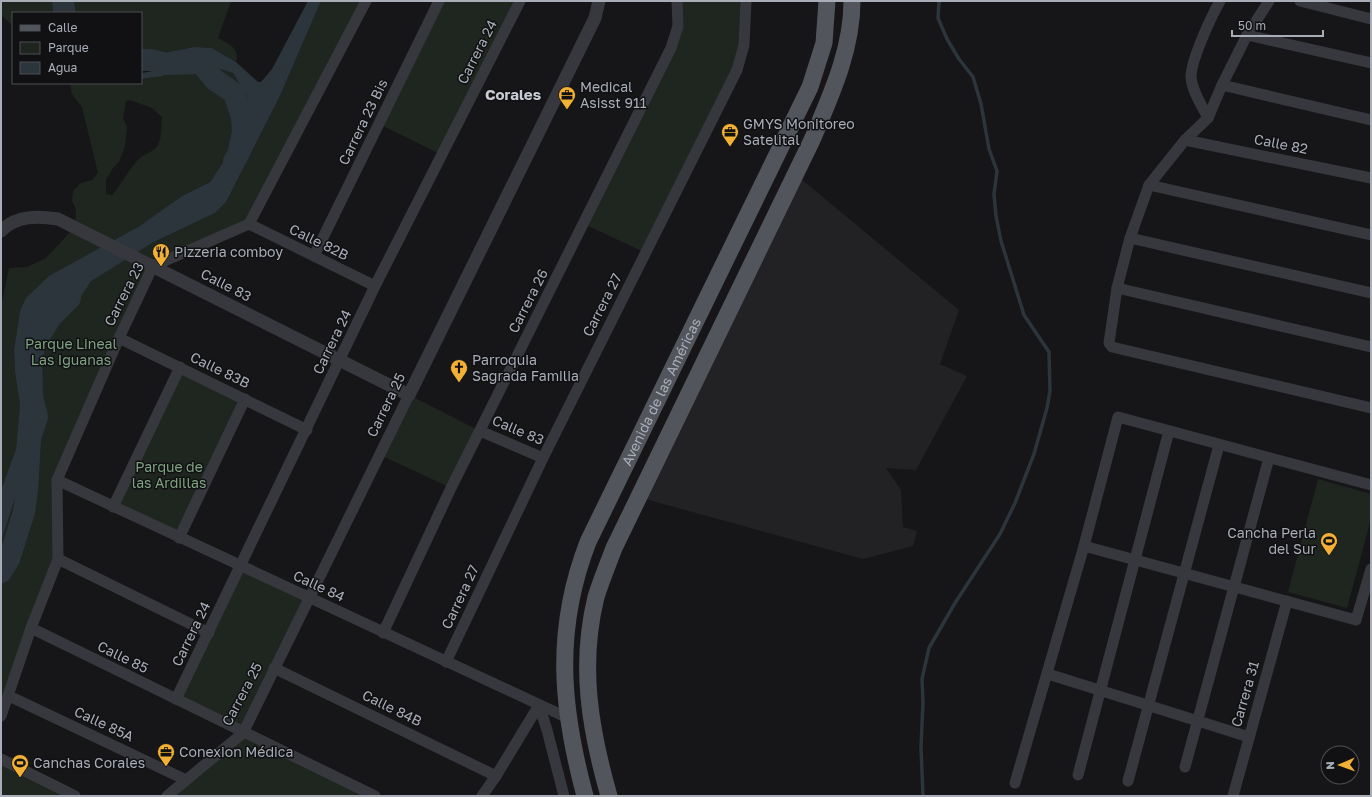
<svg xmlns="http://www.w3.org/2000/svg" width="1372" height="797" font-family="'Golos Text',sans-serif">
<rect width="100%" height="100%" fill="#161618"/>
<path fill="#222225" d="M795,174L959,310L940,364L967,376L916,470L886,468L901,490L903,527L917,531L913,546L863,559L638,497Z"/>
<g fill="#1e261f" fill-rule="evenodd">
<path d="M1,1H52L53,13H13V26L1,15Z"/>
<path d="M74,1H231L218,38C229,44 240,48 236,62L212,48L194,47L163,53L141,55V13H76Z"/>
<path d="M321,1H366L249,224L153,266L57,480L58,559L1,716V542L18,489L37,441V417L29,373L31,356L36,337L68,296L152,243L215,213L226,202L279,98Z"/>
<path d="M439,1H520L442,155L379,124Z"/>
<path d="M677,1H746L744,45L646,253L584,224L671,48Z"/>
<path d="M201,63L233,73L247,96L248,118L243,132L210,182L182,196L138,227L82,259L20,311L14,350L15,372L20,405L16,449L1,490V307L9,268L27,267L46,258L75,227L76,209L72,201L73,191L81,183L92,180L98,173L82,107L72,94L70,83H141V79C163,78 180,65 201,63ZM130,100L152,108L162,117C161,126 162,137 158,145C154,152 146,153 140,158C130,167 122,184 112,195L106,194V180L113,168L119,162L125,146L127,127L123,118L126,101Z"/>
<path d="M180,367L245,399L179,538L113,507Z"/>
<path d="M409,395L480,431L451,488L380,455Z"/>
<path d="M1318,479L1371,494V519L1347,608L1288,592Z"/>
<path d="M241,567L309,598L243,732L375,796H167L243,733L176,699Z"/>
<path d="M1,759L75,796H1Z"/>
</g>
<g fill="#2c353c">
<path d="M52,1H74L76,13H53Z"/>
<path d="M308,1H321L279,98L226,202L215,213L152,243L68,296L36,337L31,356L29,373L37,417V441L18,489L1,542V490L16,449L20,405L15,372L14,350L20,311L26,298L49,276L138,227L182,196L210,182L243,132L248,118L247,96L233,73L201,63L190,64L162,76L141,79V73L155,71L166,64L151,60H141V55L163,53L194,47L212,48L236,62L258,82H261L272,69Z"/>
</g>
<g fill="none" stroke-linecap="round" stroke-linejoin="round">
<path stroke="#2c353c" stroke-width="3.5" d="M923,796L921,747L923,702L922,679L929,648L955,603L1000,534L1015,503L1034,454L1047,408L1050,391L1049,352L1024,315L1001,241L996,216L994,194L997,171L989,149L981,104L973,77L959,59L947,39L938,18L939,1"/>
<g stroke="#2c353c" stroke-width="22">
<path d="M141,60H151L166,64L201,63L215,80L234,93L242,117L243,132L238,155L234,161"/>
<path d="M1,572L9,559L24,512L27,490L30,439L37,417L32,397L31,356L38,338L51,317L70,298L68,296L85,270"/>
</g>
<g stroke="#37383d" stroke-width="11">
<path d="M1269,1L1247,35L1222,85L1208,118L1185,140L1149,185L1130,238L1117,288L1109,343L1112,347L1371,408"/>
<path d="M1300,1L1371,19"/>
<path d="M1247,35L1371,63"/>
<path d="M1222,85L1371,120"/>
<path d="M1208,118C1202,106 1192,91 1191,77C1191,60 1211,17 1220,1"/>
<path d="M1185,140L1371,178"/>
<path d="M1149,185L1371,235"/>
<path d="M249,224L375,286"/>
<path d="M1130,238L1371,293"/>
<path d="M314,256L439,1"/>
<path d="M1117,288L1371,347"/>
<path d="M119,338L307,430"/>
<path d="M480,431L543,458"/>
<path d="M57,480L568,718"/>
<path d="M113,507L180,367"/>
<path d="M179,538L245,399"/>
<path d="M1084,546L1356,620L1371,569"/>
<path d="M58,559L209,633"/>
<path d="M31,628L375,796"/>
<path d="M383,633L451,488L671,48L678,26L677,1"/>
<path d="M446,662L543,458L737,70L744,45L746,1"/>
<path d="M274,668L496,776"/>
<path d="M1048,674L1249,737"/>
<path d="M9,696L186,780"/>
<path d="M176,699L375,286L520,1"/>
<path d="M539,705L547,730L564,796"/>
<path d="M1,716L31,628L58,559L57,480L119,338L153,266L249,224L366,1"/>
<path d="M1,759L75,796"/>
<path d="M1185,767L1269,458"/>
<path d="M1078,775L1169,431"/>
<path d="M1128,781L1219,445"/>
<path d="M1015,783L1084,546L1118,417L1371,485"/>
<path d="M167,796L243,733L409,395"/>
<path d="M482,796L496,776L539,705"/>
<path d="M1233,796L1287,601"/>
</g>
<path stroke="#37383d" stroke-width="13" d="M1,231C16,215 39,216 58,219L409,395L595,18L599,1"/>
<g stroke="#53555c" stroke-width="17">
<path id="s1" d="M585,796C561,707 554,630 588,542L810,87L824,43L827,1"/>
<path d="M609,796C590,729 579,666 596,597C601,581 608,564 614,548L812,140C831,95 852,50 852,1"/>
</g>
</g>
<defs>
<symbol id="office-pin" viewBox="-11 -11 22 30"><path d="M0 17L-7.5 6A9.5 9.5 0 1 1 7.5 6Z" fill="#f2b134" stroke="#111113"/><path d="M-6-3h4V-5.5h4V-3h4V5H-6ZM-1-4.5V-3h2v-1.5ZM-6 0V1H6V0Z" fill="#111"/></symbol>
<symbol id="restaurant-pin" viewBox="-11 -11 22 30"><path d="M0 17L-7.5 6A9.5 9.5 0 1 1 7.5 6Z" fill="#f2b134" stroke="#111113"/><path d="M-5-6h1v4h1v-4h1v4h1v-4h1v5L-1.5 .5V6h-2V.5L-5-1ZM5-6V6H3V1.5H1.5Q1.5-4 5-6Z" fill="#111"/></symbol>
<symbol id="church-pin" viewBox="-11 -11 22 30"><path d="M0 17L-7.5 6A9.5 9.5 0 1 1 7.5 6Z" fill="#f2b134" stroke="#111113"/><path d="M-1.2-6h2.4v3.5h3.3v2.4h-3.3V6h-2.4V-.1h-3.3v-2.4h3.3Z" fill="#111"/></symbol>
<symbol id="stadium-pin" viewBox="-11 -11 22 30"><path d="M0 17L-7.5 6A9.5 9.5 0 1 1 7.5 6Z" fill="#f2b134" stroke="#111113"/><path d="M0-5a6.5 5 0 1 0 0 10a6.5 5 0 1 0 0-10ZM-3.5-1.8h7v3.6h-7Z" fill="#111"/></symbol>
</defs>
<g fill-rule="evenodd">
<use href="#office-pin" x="557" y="85" width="20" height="27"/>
<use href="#office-pin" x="720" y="122" width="20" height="27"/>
<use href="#restaurant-pin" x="151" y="242" width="20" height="27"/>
<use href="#church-pin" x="449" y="358" width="20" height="27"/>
<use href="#stadium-pin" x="1319" y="531" width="20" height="27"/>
<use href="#office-pin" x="156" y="742" width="20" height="27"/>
<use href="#stadium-pin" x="10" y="753" width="20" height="27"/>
</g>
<g text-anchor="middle" stroke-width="3" stroke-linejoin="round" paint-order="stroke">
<g font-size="14" fill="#a8adb8" stroke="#111113">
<text transform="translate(477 52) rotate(-63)" y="5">Carrera 24</text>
<text transform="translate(363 122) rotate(-64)" y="5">Carrera 23 Bis</text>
<text transform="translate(1281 144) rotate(11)" y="5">Calle 82</text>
<text transform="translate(319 242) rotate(26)" y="5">Calle 82B</text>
<text transform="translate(226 285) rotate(27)" y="5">Calle 83</text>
<text transform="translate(124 294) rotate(-63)" y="5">Carrera 23</text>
<text transform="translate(528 301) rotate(-63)" y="5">Carrera 26</text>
<text transform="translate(602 305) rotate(-63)" y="5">Carrera 27</text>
<text transform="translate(332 342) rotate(-64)" y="5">Carrera 24</text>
<text transform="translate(220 370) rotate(26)" y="5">Calle 83B</text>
<text dy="5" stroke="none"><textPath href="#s1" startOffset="426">Avenida de las Américas</textPath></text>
<text transform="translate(386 405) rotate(-64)" y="5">Carrera 25</text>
<text transform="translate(518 430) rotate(23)" y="5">Calle 83</text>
<text transform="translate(319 586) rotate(25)" y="5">Calle 84</text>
<text transform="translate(460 597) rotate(-65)" y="5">Carrera 27</text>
<text transform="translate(191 634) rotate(-64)" y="5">Carrera 24</text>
<text transform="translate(123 657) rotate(26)" y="5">Calle 85</text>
<text transform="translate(242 694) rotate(-62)" y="5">Carrera 25</text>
<text transform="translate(1245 694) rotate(-74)" y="5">Carrera 31</text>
<text transform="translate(392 708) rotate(26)" y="5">Calle 84B</text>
<text transform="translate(104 724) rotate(25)" y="5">Calle 85A</text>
</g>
<g font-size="14" fill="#a8adb8" stroke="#111113" text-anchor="start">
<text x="580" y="92">Medical<tspan x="580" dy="16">Asisst 911</tspan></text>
<text x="743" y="129">GMYS Monitoreo<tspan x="743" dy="16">Satelital</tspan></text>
<text x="174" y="257">Pizzeria comboy</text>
<text x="472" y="365">Parroquia<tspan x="472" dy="16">Sagrada Familia</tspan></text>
<text x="1316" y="538" text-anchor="end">Cancha Perla<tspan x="1316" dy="16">del Sur</tspan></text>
<text x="179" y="757">Conexion Médica</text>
<text x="33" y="768">Canchas Corales</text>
</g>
<g font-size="14" fill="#7fa381" stroke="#111113">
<text x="71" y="349">Parque Lineal<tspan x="71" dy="16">Las Iguanas</tspan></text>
<text x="169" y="472">Parque de<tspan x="169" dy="16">las Ardillas</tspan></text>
</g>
<g font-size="15" font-weight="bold" fill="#c9ccd4" stroke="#111113">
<text x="513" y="100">Corales</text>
</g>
</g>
<rect width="1372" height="797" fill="none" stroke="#a8adb8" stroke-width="4"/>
<rect x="12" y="12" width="130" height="72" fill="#111113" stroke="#4d4f55"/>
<rect x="20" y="25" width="20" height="6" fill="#53555c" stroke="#4d4f55"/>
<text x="48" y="32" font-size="12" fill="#a8adb8">Calle</text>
<rect x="20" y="42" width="20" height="12" fill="#1e261f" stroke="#4d4f55"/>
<text x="48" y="52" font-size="12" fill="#a8adb8">Parque</text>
<rect x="20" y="62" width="20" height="12" fill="#2c353c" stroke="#4d4f55"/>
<text x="48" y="72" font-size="12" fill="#a8adb8">Agua</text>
<g transform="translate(1340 765) rotate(268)"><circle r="19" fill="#111113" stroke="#4d4f55"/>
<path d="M0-3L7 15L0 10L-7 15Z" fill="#f2b134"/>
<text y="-6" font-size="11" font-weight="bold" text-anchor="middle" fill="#a8adb8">N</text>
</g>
<path d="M1232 30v6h91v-6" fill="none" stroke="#a8adb8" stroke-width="2"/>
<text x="1238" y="30" font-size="12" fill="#a8adb8" stroke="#111113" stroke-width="3" paint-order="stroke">50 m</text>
</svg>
